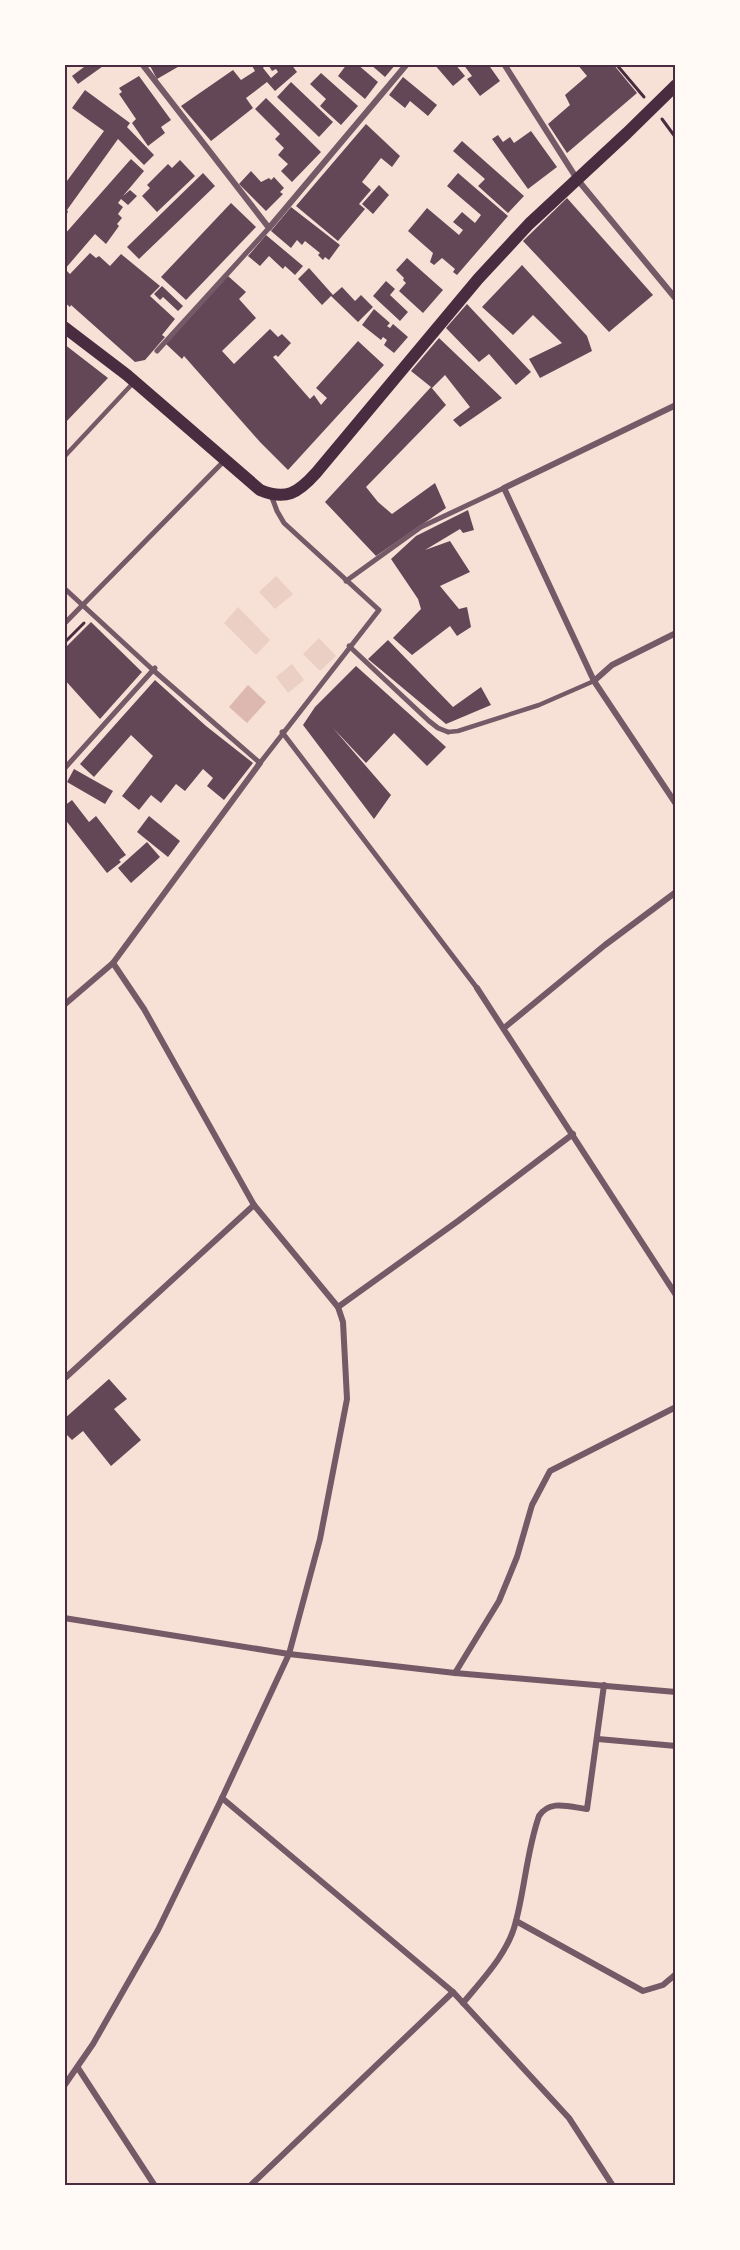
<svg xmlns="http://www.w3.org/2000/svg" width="740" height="2250" font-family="'Fira Sans',sans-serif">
<rect width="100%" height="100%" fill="#f7e1d7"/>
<g fill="#ebcfc5">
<path d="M276,576L293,594L275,609L259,592Z"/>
<path d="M238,607L270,640L256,655L224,623Z"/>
<path d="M319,638L336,656L320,671L303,654Z"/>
<path d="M292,664L304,680L288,693L276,677Z"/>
</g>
<path fill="#dcb8b0" d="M248,685L266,702L247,723L229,707Z"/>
<path fill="#f7e1d7" d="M667,65H675L676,107L653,78Z"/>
<g fill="#644757">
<path d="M88,64H106L78,84L72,76Z"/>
<path d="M149,64H183L157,79Z"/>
<path d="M251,64H266L263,68L271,78L278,72L276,69L272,71L269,66L271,64H291L297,72L275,91L267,82L246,98L253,108L211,141L181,106L233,70L241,80L255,71Z"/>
<path d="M347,64H357L378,82L365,99L338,76Z"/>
<path d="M370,64H396L385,77Z"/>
<path d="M434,64H455L465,76L453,86Z"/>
<path d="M463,64H488L500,81L480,96L467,79L472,76Z"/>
<path d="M577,64H613L637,93L567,153L548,124L570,105L565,95L587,76Z"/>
<path d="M321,73L358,106L341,125L320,106L326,99L310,84Z"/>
<path d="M139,76L171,120L161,127L165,133L148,146L132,123L136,119L119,94L122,92L119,88Z"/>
<path d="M403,77L437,105L428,116L410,101L405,108L389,95Z"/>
<path d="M291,82L333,122L319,137L277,97Z"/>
<path d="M85,90L130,123L127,127L154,155L144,165L118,139L67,210L68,212L64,218V185L104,131L72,108Z"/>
<path d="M266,98L321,152L292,182L281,171L288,164L278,155L284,148L275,139L280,134L255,109Z"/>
<path d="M366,124L400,156L392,167L381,158L362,182L371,190L359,204L365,209L338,241L296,206Z"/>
<path d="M531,131L557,167L528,189L492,139L498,135L503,142L510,137L514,143Z"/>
<path d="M462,141L524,196L508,213L478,186L485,179L453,151Z"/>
<path d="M131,159L144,171L123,196L130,190L137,196L128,205L121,199L118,203L123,207L118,214L122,218L117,224L119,226L106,244L95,234L65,269L70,274L90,253L96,258L99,256L110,266L121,254L160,286L150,296L175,319L162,335L165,337L145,360L135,362L71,305L70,307L64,302V235Z"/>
<path d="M180,160L195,176L157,212L142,196L150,188L147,185L168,164L172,168Z"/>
<path d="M251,171L261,182L269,178L271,180L274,177L284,188L280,192L283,194L266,211L239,184Z"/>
<path d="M203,173L215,186L139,259L127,247Z"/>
<path d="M458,173L508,216L457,275L453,272L455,269L442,258L434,265L430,262L433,253L408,231L427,208L459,235L463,230L453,222L462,212L475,223L481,215L447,186Z"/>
<path d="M379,185L389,195L373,214L362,204Z"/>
<path d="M567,198L653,295L609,332L523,241Z"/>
<path d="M231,203L256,227L186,300L161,277Z"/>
<path d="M291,207L340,245L329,260L325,257L323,260L318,255L320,253L305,241L302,245L297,240L291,248L271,231Z"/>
<path d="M266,235L303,266L295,275L285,266L283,269L269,256L260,266L248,256Z"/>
<path d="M407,258L443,290L423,313L399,291L406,283L403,280L404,278L396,270Z"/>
<path d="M522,265L587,336L592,351L540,378L529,359L562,343L533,315L513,335L482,307Z"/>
<path d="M309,268L333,295L342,287L355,301L361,295L373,307L358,322L331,296L322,305L298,279Z"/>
<path d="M228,276L246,292L239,299L256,318L222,351L234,364L270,329L278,337L282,334L291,343L278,357L276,355L273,357L310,399L314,395L321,405L327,398L316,388L358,341L384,365L288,470L260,442L184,356L182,359L165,343Z"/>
<path d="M386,281L395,289L390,295L408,312L400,321L373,296Z"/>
<path d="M162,286L183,306L178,311L163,297L160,300L154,294Z"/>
<path d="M467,304L531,372L516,385L489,354L479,362L446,328Z"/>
<path d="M374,309L390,323L387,326L390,328L393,324L408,337L394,353L384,345L387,340L383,337L381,340L362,325Z"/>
<path d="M439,338L502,398L460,427L453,420L470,407L445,375L432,388L431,387L446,405L366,487L378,502L392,514L435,483L446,508L376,556L325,502L431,387L411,371Z"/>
<path d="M64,344L108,378L64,424Z"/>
<path d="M468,510L474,530L463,533L460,529L425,550L450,541L470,572L440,586L459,609L467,607L471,627L457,636L450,626L412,655L393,638L421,609L418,599L391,559L416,536Z"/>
<path d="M91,622L142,672L100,719L64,679V649Z"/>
<path d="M388,640L453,707L481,687L491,705L446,724L368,659Z"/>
<path d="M356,666L446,747L427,766L394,733L366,763L333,728L391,795L374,819L303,725L315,707Z"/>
<path d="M155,680L206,726L253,763L224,800L207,786L213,778L203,769L185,791L176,784L161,803L151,795L139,810L122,796L153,756L131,735L94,777L80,764Z"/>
<path d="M74,769L113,791L105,804L67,782Z"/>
<path d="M72,800L89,822L96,816L126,855L119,860L121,862L107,873L64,818V806Z"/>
<path d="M149,816L180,841L168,857L137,832Z"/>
<path d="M147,842L160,857L131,883L118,868Z"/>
<path d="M109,1379L127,1399L114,1409L141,1440L111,1466L83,1431L72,1440L64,1432V1419Z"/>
</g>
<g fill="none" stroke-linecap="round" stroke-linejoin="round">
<g stroke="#4a2c40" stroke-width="3">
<path d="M616,64L644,97"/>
<path d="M662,119L676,138"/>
<path d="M64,643L84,623"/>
</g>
<g stroke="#755966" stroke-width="4.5">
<path d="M64,457L134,382"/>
<path d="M448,732L458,731L539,705L594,681"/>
</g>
<g stroke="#755966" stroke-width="5">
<path d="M157,351L269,228"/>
<path d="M346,581L421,527L504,488"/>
<path d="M64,588L153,670L260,763L379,610L284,523L277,511L271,495"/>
<path d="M64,624L225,460"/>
<path d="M349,646L429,721L438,728L448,732"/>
<path d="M282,732L477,988"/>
<path d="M64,769L155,668"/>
</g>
<g stroke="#755966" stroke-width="6">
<path d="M142,64L269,228L407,64"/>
<path d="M504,64L577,179L676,299"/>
<path d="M676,405L504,488L594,681L676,804"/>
<path d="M594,681L612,665L676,633"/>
<path d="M477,988L676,1295"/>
<path d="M64,1005L113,963L260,763"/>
<path d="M504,1028L605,945L676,892"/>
<path d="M338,1307L458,1221L573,1134"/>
<path d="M64,1379L254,1205"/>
<path d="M64,1618L289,1654L455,1673L676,1692"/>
<path d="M455,1673L499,1601L517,1557L532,1505L550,1471L676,1407"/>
<path d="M598,1739L676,1746"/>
<path d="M222,1798L453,1992L569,2118L613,2186"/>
<path d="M516,1921L643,1991L663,1985L676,1974"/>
<path d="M463,2003C483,1979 509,1952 516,1921C525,1887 527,1850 539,1816C550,1799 569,1807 587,1809L604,1685"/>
<path d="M78,2068L155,2186"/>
<path d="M64,2086L93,2044L158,1930L222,1798L289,1654L320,1539L347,1399L343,1322L338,1307L254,1205L144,1009L113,963"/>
<path d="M250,2186L453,1992"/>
</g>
<path stroke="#4a2c40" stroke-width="12" d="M64,327L127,375L260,490C286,501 298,493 316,473L478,279L529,224L627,133L676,85"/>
</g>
<rect width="740" height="2250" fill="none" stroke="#fffaf5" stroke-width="132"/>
<rect x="66" y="66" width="608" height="2118" fill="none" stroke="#4a2c40" stroke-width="2"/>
</svg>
